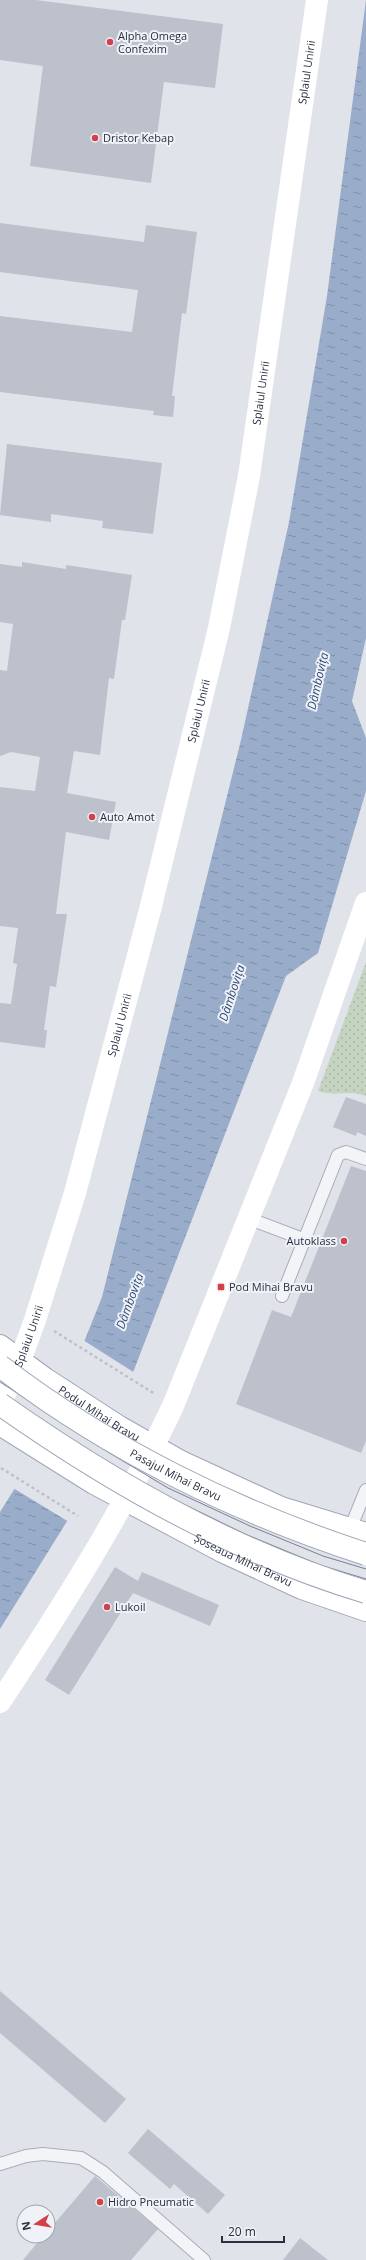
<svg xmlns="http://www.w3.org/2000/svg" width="366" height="2260" font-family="'Open Sans',sans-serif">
<defs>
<pattern id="grass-dots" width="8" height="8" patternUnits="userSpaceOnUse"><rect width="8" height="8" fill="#c4d4c0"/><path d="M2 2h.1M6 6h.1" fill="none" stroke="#a8b6a6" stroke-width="1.8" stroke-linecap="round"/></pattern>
<pattern id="water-ripples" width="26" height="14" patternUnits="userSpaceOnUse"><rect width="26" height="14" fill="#99adcb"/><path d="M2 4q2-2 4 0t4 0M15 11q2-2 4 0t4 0" fill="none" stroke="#7d8da6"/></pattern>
</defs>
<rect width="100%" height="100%" fill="#e0e3e9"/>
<path fill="url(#grass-dots)" d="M366,962V1096C348,1089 336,1097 318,1091Z"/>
<path fill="url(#water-ripples)" d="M366,0V638L352,701L366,738V791L318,953L286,976L127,1388L79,1502L0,1629V1512L22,1477L74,1367L102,1297L241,740L289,522L327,296Z"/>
<path fill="#e0e3e9" d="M83,1340L135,1373L81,1503L69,1522L13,1488L73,1366Z"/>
<g fill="#bdc1cc">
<path d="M0,0H36L223,24L215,88L164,82L151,183L30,166L43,66L0,60Z"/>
<path d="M0,223L144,242L146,225L197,232L186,314L182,313L172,396H175L173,417L153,415L154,411L0,392V316L132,332L138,290L0,272Z"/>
<path d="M7,444L162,463L153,534L102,528L103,521L51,514V522L0,515Z"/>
<path d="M22,562L66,569V565L132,575L125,620H122L114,679L109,678L100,755L74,751L67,793L116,802L109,840L66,832L56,914H67L56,987L50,986L44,1030H47L45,1048L0,1042V1003L11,1004L17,964L13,963L18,928L0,926V787L35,791L40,757L11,752L0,756V670L7,671L13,624L0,622V564L22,567Z"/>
<path d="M346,1097L366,1104V1136L357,1132L356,1136L333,1127Z"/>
<path d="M351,1166L366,1171V1441L361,1453L236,1404L272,1310L291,1317Z"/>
<path d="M115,1567L138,1581L142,1572L219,1605L210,1626L133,1593L69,1695L45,1680Z"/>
<path d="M0,1991L126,2099L105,2123L0,2033Z"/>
<path d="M148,2129L225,2195L208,2214L174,2184L170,2189L128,2153Z"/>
<path d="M95,2176L158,2229L131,2260H23L43,2236H48V2231Z"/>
<path d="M300,2238L328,2260H283Z"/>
</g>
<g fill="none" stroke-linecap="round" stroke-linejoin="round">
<defs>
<g id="lane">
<path d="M250,1219L303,1239"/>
<path d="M282,1296L338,1155L346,1152L366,1159"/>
<path d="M350,1529L366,1490"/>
<path d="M0,2164L26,2156L43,2154L81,2158L103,2172L204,2260"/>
</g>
<g id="primary">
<path id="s2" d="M0,1346L45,1379L119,1427L181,1462L281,1508L366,1534"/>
<path id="s3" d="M0,1424L94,1483L222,1551L302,1588L366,1610"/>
</g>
</defs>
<use href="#lane" stroke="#a9adb7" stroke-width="14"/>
<use href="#primary" stroke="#9ea6b6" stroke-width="24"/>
<g stroke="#bec1c8" stroke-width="2.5" stroke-dasharray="3 3" stroke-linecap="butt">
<path d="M54,1331L155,1394"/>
<path d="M1,1468L78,1516"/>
</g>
<use href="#lane" stroke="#f3f4f7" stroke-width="12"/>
<g stroke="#fff" stroke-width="22">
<path id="s1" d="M0,1404L20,1361L35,1320L75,1193L150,910L219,628L249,476L317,0"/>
<path d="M0,1702C63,1606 124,1510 173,1406L303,1083L366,903"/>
</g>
<use href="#primary" stroke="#fff" stroke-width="22"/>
<g stroke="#788094" stroke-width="1">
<path d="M0,1382L108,1452L168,1488L250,1526L323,1556L366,1569"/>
<path d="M0,1394L104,1460L165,1495L245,1534L320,1565L366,1579"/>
</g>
<defs>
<g id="primary-bridge">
<path id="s4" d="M0,1366C108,1449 236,1512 366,1554"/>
<path d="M0,1404C112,1483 235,1553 366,1592"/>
</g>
</defs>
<use href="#primary-bridge" stroke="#9ea6b6" stroke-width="24" stroke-linecap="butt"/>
<use href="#primary-bridge" stroke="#fff" stroke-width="22"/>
</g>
<g fill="#d43f49" stroke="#eff2f7" stroke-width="1.5">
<circle cx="110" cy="42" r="4"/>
<circle cx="95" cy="138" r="4"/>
<circle cx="92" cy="817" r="4"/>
<circle cx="344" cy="1241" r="4"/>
<rect x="217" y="1283" width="8" height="8" rx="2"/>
<circle cx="107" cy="1607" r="4"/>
<circle cx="100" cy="2202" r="4"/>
</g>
<g text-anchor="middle" stroke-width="4" stroke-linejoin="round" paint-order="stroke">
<g font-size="11" fill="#282f41" stroke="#eff2f7" text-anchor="start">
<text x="118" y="40">Alpha Omega<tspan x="118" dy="13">Confexim</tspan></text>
<text x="103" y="142">Dristor Kebap</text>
<text x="100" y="821">Auto Amot</text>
<text x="336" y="1245" text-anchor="end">Autoklass</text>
<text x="229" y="1291">Pod Mihai Bravu</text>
<text x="115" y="1611">Lukoil</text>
<text x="108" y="2206">Hidro Pneumatic</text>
</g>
<g font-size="11" fill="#282f41" stroke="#eff2f7">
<text dy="4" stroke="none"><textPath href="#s1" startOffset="1370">Splaiul Unirii</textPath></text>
<text dy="4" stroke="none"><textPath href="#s1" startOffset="1046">Splaiul Unirii</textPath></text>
<text dy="4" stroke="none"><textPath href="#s1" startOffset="722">Splaiul Unirii</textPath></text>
<text dy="4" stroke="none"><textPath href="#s1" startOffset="398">Splaiul Unirii</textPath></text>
<text dy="4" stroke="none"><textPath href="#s1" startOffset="74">Splaiul Unirii</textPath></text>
<text dy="4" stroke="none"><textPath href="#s2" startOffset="120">Podul Mihai Bravu</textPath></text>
<text dy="4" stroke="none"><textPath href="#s4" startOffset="207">Pasajul Mihai Bravu</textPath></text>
<text dy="4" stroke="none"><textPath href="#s3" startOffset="279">Șoseaua Mihai Bravu</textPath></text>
</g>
<g font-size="12" font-style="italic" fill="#304a77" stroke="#eff2f7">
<text transform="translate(318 681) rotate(-77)" y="4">Dâmbovița</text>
<text transform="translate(232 993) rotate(-72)" y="4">Dâmbovița</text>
<text transform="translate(130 1301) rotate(-70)" y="4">Dâmbovița</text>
</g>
</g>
<g transform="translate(36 2224) rotate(258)"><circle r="19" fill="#eff2f7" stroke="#9fa4ae"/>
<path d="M0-3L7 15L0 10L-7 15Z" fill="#d43f49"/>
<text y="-6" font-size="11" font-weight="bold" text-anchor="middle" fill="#282f41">N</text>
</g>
<path d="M222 2236v6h62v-6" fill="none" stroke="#282f41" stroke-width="2"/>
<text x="228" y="2236" font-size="12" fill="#282f41" stroke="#eff2f7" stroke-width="3" paint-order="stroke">20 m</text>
</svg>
